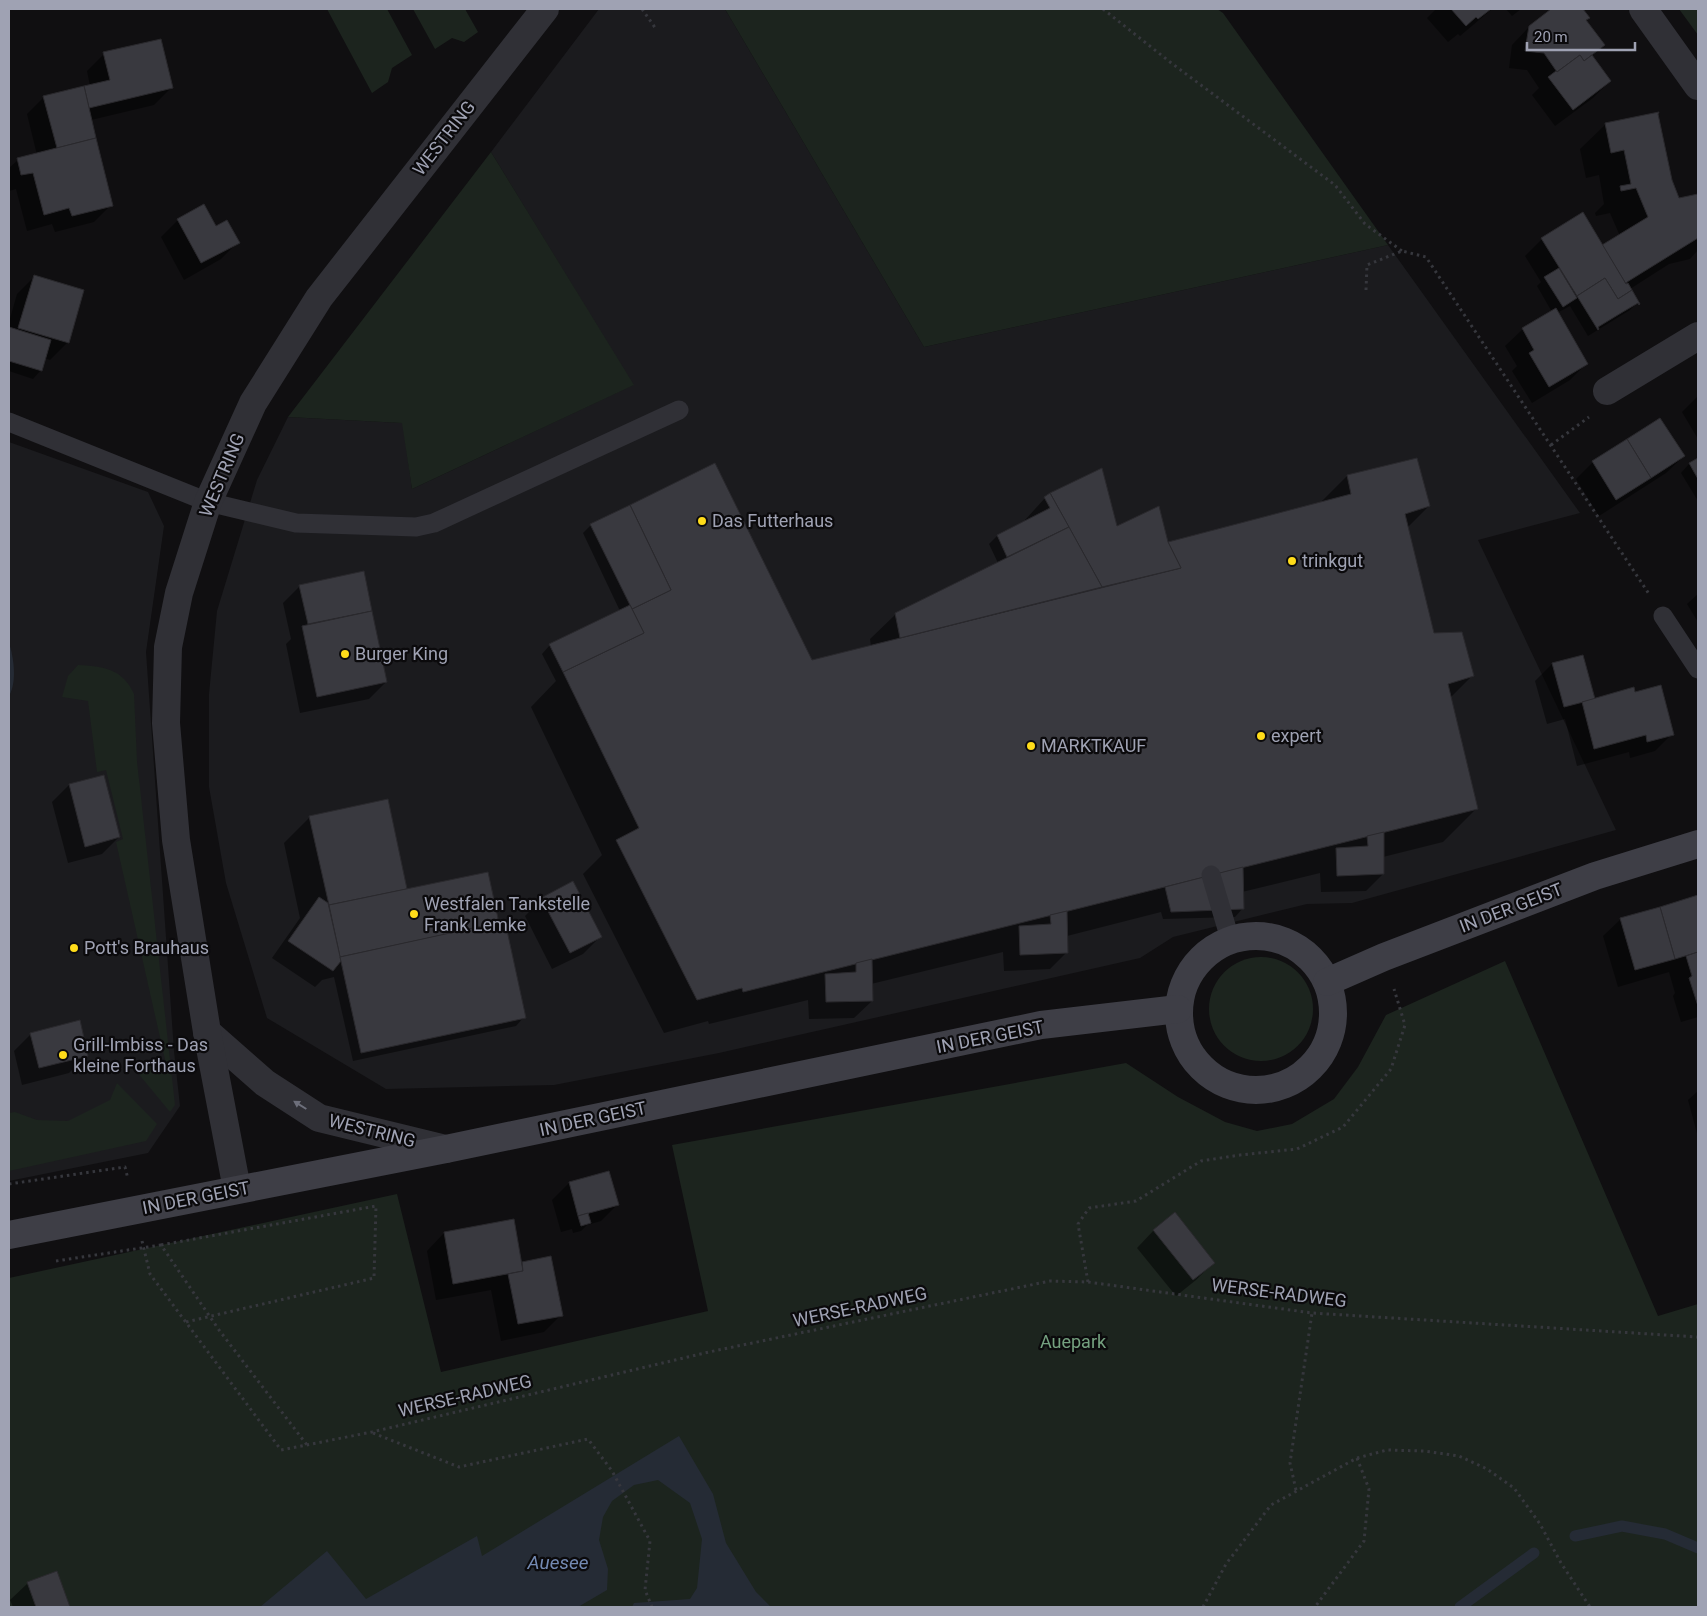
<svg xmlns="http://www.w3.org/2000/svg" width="1707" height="1616" font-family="Roboto,sans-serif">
<rect width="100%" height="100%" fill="#100f11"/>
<g fill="#1b1b1e">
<path d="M599,9H725L924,347L1388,245L1580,513L1478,540L1616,830L1352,903L1307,904L1173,937L1140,958L719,1053L554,1085L386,1089L267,1018L226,883L209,787V694L217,611L257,480L288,417L403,423L412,489L633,385L491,152Z"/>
<path d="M9,442L148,492L164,526L146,652L174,1051L180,1106L148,1153L9,1181Z"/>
</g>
<g fill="#1c241e">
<path d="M327,9H387L412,55L392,68L388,82L372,93Z"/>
<path d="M413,9H465L478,32L464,42L452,38L435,49Z"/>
<path d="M725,9H1217L1223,13L1388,245L924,347Z"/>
<path d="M1679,9H1698V35Z"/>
<path d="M491,152L634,385L412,489L402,423L288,417Z"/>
<path d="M78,665C103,666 123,669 134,694L137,761L175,1105L170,1112L137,1072C145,1070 147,1064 154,1061L162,1067L166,1064L116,842L123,839L106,770L97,772L88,701L62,697L68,676Z"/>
<circle cx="1261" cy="1009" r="52"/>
<path d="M1505,961L1658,1316L1698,1304V1607H9V1278L397,1194L441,1372L708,1311L672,1145L1126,1063L1178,1097L1225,1122L1257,1131L1292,1124L1334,1099L1358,1067L1386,1015Z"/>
<path d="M117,1083L157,1124L146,1141L9,1171V1113L15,1112L37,1120L68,1121L110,1100Z"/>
</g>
<g fill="#252b35">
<path d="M9,643C14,658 17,682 9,696Z"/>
<path d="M679,1436L713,1494L726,1543L756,1592L771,1607H632L634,1603L690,1599L697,1588L702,1539L690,1503L658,1480L634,1485L612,1501L603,1517L599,1540L608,1569L607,1590L578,1607H260L327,1551L366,1599L477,1536L482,1556Z"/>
</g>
<g fill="#0007" fill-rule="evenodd">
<path d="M1436,9H1492L1460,36L1458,34L1448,42L1427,18Z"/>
<path d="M1506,9H1521L1512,16Z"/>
<path d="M1553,9H1582L1588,17L1585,21L1603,45L1591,57L1610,81L1593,98L1555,126L1532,95L1539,88L1527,70L1509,68L1512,45L1529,27Z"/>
<path d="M104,54L171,88L154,105L91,120L111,205L94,222L55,232L52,224L27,231L16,189L9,191V168L18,160L37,155L27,114L44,97L90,86L87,71Z"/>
<path d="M1606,124L1670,180L1679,200L1698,195V250L1690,259L1669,264L1630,289L1638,302L1630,310L1588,336L1570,306L1557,313L1587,363L1570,380L1532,403L1512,371L1517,366L1505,346L1523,329L1552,312L1537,286L1541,282L1525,256L1542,239L1602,247L1620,236L1610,213L1596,216L1595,213L1604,204L1599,175L1586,178L1580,149Z"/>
<path d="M178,220L215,227L238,242L221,259L184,280L161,237Z"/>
<path d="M34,277L83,291L67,343L50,360L45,358L41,370L33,379L9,371V322L17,294Z"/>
<path d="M1698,396V439L1682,412Z"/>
<path d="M1684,456L1666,473L1599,516L1576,479L1593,462Z"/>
<path d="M1416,459L1429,506L1407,528L1433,634L1472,676L1450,698L1476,809L1443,842L1383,857V874L1366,891L1321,892L1320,873L1242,892L1243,908L1235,917L1163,919L1161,912L1067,936V952L1050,969L1004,971L1003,952L871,984L872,1001L854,1018L809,1019L808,1000L709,1024L708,1021L664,1033L583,874L602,855L531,707L556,681L542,654L550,645L620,611L583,533L591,525L811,661L871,646L870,639L896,614L998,563L989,544L997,536L1026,522L1025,520L1045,498L1116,528L1167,543L1320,503L1347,476ZM1177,563L1185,573L1183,574ZM639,621L648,638L645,639L637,622Z"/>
<path d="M1698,459V501L1681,473L1689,464Z"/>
<path d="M363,573L386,682L369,699L300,713L286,644L291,639L283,603L300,586Z"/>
<path d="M1698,594V622L1687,604Z"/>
<path d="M1552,664L1594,699L1634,693L1672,734L1655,751L1630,758L1629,752L1577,766L1565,719L1547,724L1535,681Z"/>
<path d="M103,776L119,837L102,854L68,863L52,802L69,785Z"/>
<path d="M310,817L406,890L498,924L524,1017L516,1026L353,1061L334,977L322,980L315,987L272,958L300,918L284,843Z"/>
<path d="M1698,897V1017L1681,1022L1673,996L1675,993L1669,972L1618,987L1603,936L1621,919Z"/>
<path d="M542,899L600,937L583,954L552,969L525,916Z"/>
<path d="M31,1034L86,1056L69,1073L22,1085L14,1051Z"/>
<path d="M1698,1091V1137L1688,1100Z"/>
<path d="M569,1183L618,1204L601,1221L587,1225L581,1231L573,1233L572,1229L561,1232L552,1200Z"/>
<path d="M1154,1230L1213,1263L1196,1280L1176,1296L1137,1248Z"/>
<path d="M444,1233L521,1264L550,1257L561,1315L544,1332L501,1341L491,1290L436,1300L427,1251Z"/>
<path d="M57,1573L69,1607H13L10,1600L28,1583Z"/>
</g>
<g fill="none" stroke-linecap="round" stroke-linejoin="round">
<g stroke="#252b35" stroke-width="11">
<path d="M1575,1536L1622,1526L1665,1534L1698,1548"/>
<path d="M1460,1607L1534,1553"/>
</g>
</g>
<g fill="#39393f" stroke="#2a292d">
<path d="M1451,9H1491L1478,19L1476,17L1466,26Z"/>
<path d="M1551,9H1583L1590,18L1586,20L1605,45L1584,61L1580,55L1557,72L1544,53L1525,51L1529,26Z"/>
<path d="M161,39L173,88L89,108L84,86L110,80L103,52Z"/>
<path d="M1580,55L1584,61L1592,55L1611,81L1573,110L1548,77L1556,71L1557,72Z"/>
<path d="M84,86L96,138L57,148L43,96Z"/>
<path d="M1659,112L1658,114L1672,180L1679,198L1698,194V238L1627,282L1626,284L1602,245L1648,217L1636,188L1621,191L1620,186L1631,184L1624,150L1611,153L1605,123Z"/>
<path d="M96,138L113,206L72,216L69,208L44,215L33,173L21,175L17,158Z"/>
<path d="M204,204L216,226L227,220L240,243L201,263L177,219Z"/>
<path d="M1583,212L1626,284L1628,283L1632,290L1618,299L1605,278L1577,296L1541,238Z"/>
<path d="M1559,268L1577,298L1563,307L1544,277Z"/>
<path d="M34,275L84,290L69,343L18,328Z"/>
<path d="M1605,278L1618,299L1632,290L1640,304L1639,305L1638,303L1621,313L1598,327L1599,329L1598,330L1577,296Z"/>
<path d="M1556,308L1588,364L1549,387L1529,353L1534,350L1522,328Z"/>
<path d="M9,327L51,340L42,371L9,361Z"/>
<path d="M1660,418L1685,456L1651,478L1627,439Z"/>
<path d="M1627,439L1651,478L1616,500L1592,461Z"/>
<path d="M1417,458L1430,506L1405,514L1434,633L1462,632L1474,676L1448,684L1478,809L743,992L742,988L697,1000L616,840L639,828L563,672L644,633L632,609L671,590L630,505L715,463L812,660L1181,568L1168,542L1351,494L1347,475Z"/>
<path d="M1698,458V479L1689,463Z"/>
<path d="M1102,468L1117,526L1159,506L1168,542L1181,568L1102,587L1050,493Z"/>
<path d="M1050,493L1069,527L1007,557L997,535L1050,508L1044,497Z"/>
<path d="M630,505L671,590L632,609L590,524Z"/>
<path d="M1069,527L1102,587L900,638L895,613Z"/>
<path d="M364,571L372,611L308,624L299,585Z"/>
<path d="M630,605L644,633L563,672L549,644Z"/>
<path d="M372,611L387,682L317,697L302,626Z"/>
<path d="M1583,655L1595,699L1564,707L1552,663Z"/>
<path d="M1661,685L1674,735L1647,742L1646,735L1594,749L1582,702L1634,687L1635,692Z"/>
<path d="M104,775L120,837L85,847L69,784Z"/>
<path d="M388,799L407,889L329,905L309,816Z"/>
<path d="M1384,832V874L1337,876L1336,848L1368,846L1367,836Z"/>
<path d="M1243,867L1244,909L1171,912L1165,887Z"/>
<path d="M488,872L499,923L340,957L329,905Z"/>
<path d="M573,881L602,937L570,953L541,898Z"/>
<path d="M1698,895V952L1675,959L1660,907Z"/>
<path d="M319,897L328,903L341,961L333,971L288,941Z"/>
<path d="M1660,907L1675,959L1635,970L1620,918Z"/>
<path d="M1067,911L1068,953L1020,955L1019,926L1051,924L1050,915Z"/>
<path d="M505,921L526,1018L361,1053L340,957Z"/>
<path d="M1698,952V1006L1689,978L1692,976L1686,956Z"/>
<path d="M872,959L873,1001L826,1002L825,974L856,972V963Z"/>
<path d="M80,1020L88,1056L39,1068L30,1033Z"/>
<path d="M609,1171L619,1205L578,1216L569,1182Z"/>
<path d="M1175,1212L1215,1263L1193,1280L1153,1230Z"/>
<path d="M588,1213L591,1223L581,1226L578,1216Z"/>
<path d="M514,1219L523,1271L453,1284L444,1232Z"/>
<path d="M551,1256L563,1316L518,1324L508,1274L523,1271L522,1262Z"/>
<path d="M57,1571L70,1607H36L27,1582Z"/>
</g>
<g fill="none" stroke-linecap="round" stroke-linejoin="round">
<g stroke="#36373d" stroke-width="3" stroke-dasharray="2.5 4" stroke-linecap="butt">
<path d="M642,9L656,29"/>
<path d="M1103,9L1170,62L1335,185L1365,224L1402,251"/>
<path d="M1366,290L1367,265L1402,251L1426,257L1649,594"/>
<path d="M1551,445L1589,417"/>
<path d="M9,1184L125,1167L128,1179"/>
<path d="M142,1241L150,1274L281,1450L372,1432L709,1352L1050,1281L1088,1282L1312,1313L1698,1337"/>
<path d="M161,1245L376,1206L374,1278L186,1322"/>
<path d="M56,1261L161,1245L219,1330L307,1445"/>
<path d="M1088,1282L1078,1224L1089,1208L1136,1201L1201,1161L1240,1155L1297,1149L1343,1127L1391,1069L1405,1025L1394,989"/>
<path d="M373,1433L459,1467L588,1439L612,1471L650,1541L645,1590L652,1607"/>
<path d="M1357,1458L1387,1450L1424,1451L1459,1456L1487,1469L1514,1488L1540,1524L1561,1563L1590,1607"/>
<path d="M1296,1490L1290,1463L1312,1313"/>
<path d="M1203,1607L1226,1564L1271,1505L1357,1458L1369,1489L1364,1541L1315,1607"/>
</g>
<g stroke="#303036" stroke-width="19">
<path d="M9,422L208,502L296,523L416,527L434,523L679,410"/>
<path d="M1663,616L1698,669"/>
<path d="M1211,875L1230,939"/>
</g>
<g stroke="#303036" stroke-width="28">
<path d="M1643,9L1698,86"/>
<path d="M1607,391L1698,336"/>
</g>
<g stroke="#303036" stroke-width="28">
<path d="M207,1032L265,1083L319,1118L446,1149"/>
<path d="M237,1189L207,1032L176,840L166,723L168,647L179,593L208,502L253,403L319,298L545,9"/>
</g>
<g stroke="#3e3e46" stroke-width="28">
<circle cx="1256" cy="1013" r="77"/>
<path d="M1327,982L1384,957L1595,876L1698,844"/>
<path d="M9,1235L446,1149L1041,1025L1178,1009"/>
</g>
</g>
<defs><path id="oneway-solid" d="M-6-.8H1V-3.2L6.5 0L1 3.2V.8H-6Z" transform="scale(1.25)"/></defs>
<use fill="#6d6f7b" href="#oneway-solid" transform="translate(300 1105) rotate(-148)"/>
<g fill="#ffdc1a" stroke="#0b0a0c" stroke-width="2">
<circle cx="702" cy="521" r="5"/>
<circle cx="1292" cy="561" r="5"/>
<circle cx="345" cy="654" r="5"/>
<circle cx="1261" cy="736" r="5"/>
<circle cx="1031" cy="746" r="5"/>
<circle cx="414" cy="914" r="5"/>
<circle cx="74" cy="948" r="5"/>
<circle cx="63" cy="1055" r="5"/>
</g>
<g text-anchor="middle" stroke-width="4.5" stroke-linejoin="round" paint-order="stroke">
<g font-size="18" fill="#9fa2b3" stroke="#0b0a0c">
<text transform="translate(444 138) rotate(-52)" y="6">WESTRING</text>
<text transform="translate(222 475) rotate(-67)" y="6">WESTRING</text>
<text transform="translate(1511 908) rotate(-21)" y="6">IN DER GEIST</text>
<text transform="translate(990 1037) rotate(-11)" y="6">IN DER GEIST</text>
<text transform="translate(593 1119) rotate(-12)" y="6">IN DER GEIST</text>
<text transform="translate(372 1131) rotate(14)" y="6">WESTRING</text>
<text transform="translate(196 1198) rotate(-11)" y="6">IN DER GEIST</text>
<text transform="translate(1279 1293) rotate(7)" y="6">WERSE-RADWEG</text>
<text transform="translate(860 1307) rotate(-12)" y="6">WERSE-RADWEG</text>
<text transform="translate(465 1396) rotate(-13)" y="6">WERSE-RADWEG</text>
</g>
<g font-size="18" fill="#9fa2b3" stroke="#0b0a0c" text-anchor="start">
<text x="712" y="527">Das Futterhaus</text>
<text x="1302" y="567">trinkgut</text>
<text x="355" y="660">Burger King</text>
<text x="1271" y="742">expert</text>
<text x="1041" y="752">MARKTKAUF</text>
<text x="424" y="910">Westfalen Tankstelle<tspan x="424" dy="21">Frank Lemke</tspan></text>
<text x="84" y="954">Pott's Brauhaus</text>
<text x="73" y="1051">Grill-Imbiss - Das<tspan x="73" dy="21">kleine Forthaus</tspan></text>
</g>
<g font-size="18" fill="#74a07f" stroke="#0b0a0c">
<text x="1073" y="1348">Auepark</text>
</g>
<g font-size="19" font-style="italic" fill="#7389b2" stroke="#0b0a0c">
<text x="558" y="1569">Auesee</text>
</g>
</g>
<rect width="1707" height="1616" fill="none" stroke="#9fa2b3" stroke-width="20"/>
<path d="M1527 42v8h108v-8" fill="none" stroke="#9fa2b3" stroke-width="2.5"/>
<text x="1534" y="42" font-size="15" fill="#9fa2b3" stroke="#0b0a0c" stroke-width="4" paint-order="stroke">20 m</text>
</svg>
